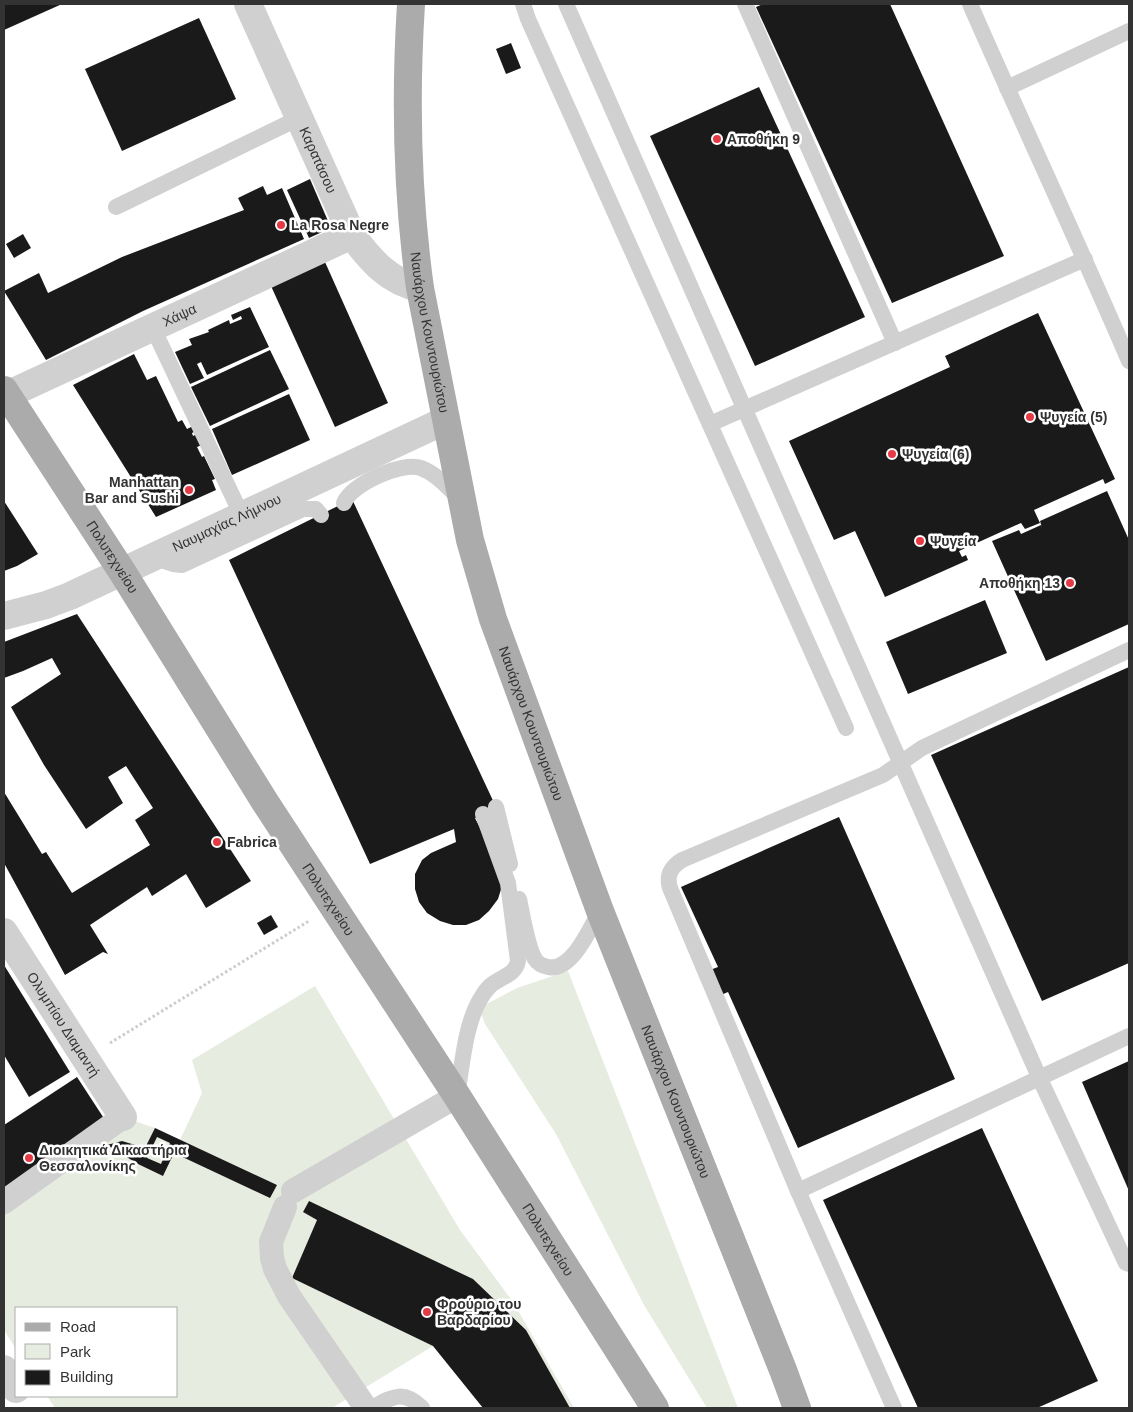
<svg xmlns="http://www.w3.org/2000/svg" width="1133" height="1412" font-family="Helvetica,sans-serif">
<rect width="100%" height="100%" fill="#fff"/>
<g fill="#e6ecdf">
<path d="M568,971L738,1408H707L644,1305L556,1134L485,1024L479,1008L517,988Z"/>
<path d="M315,986L460,1230L513,1302L574,1408H570L526,1330L473,1279L309,1201L303,1212L317,1220L292,1278L433,1346L332,1408H55L47,1396H176V1308H16V1349L4,1330V1203L123,1117L155,1128L180,1140L202,1093L192,1060Z"/>
</g>
<g fill="#1a1a1a" fill-rule="evenodd">
<path d="M4,4H62L4,30Z"/>
<path d="M763,4H890L1004,256L892,303L756,7Z"/>
<path d="M199,18L236,99L122,151L85,69Z"/>
<path d="M511,43L521,68L506,74L496,49Z"/>
<path d="M759,87L865,317L755,366L650,136Z"/>
<path d="M310,179L331,228L309,238L287,190Z"/>
<path d="M263,186L267,195L282,188L304,239L143,311L46,360L4,291L39,273L48,293L122,257L244,210L238,198Z"/>
<path d="M23,234L31,248L14,258L6,244Z"/>
<path d="M325,262L388,403L335,427L271,286Z"/>
<path d="M250,307L269,347L207,375L201,362L197,364L204,378L190,384L175,352L192,345L189,339L209,332L208,330L229,320L230,324L242,319L241,316L233,320L231,315Z"/>
<path d="M1038,313L1115,479L1105,484L1103,479L1034,510L1040,523L1025,529L1021,523L959,551L962,557L966,555L968,560L885,597L855,531L834,540L789,441L950,367L945,356Z"/>
<path d="M270,350L289,389L210,426L191,387Z"/>
<path d="M134,354L147,380L156,376L178,422L182,420L187,429L193,426L196,431L192,433L193,436L197,434L202,445L197,447L202,457L204,456L215,479L212,480L216,490L156,517L73,385Z"/>
<path d="M289,394L310,440L232,475L212,429Z"/>
<path d="M1107,491L1129,540V624L1046,661L992,541L1019,530L1021,534L1041,525L1042,528L1040,521Z"/>
<path d="M352,499L496,807L475,818L501,869L503,883L498,899L489,911L479,920L466,925H453L440,921L427,913L419,902L415,889V874L422,860L431,853L456,842L454,829L370,864L229,560Z"/>
<path d="M4,501L38,554L17,566L4,571Z"/>
<path d="M985,600L1007,653L908,694L886,642Z"/>
<path d="M77,614L251,881L206,908L186,874L152,896L147,887L90,925L108,954L103,952L65,975L4,863V792L42,854L46,852L72,893L150,845L135,820L153,808L126,766L108,777L123,803L86,829L44,765L11,707L61,674L52,658L23,671L4,678V642Z"/>
<path d="M1129,667V963L1042,1001L931,755Z"/>
<path d="M839,817L955,1079L798,1148L728,992L721,995L710,970L718,967L681,887Z"/>
<path d="M271,915L278,927L264,935L257,923Z"/>
<path d="M4,965L70,1072L29,1097L4,1055Z"/>
<path d="M1129,1061V1191L1082,1082Z"/>
<path d="M77,1077L107,1123L4,1190V1125Z"/>
<path d="M155,1128L277,1185L270,1198L174,1153L163,1176L138,1164L107,1145L122,1141L145,1148ZM157,1137L170,1143L161,1164L147,1158Z"/>
<path d="M982,1128L1098,1381L1037,1408H918L823,1200Z"/>
<path d="M309,1201L473,1279L526,1330L570,1408H483L433,1346L292,1278L317,1220L303,1212Z"/>
</g>
<g fill="none" stroke-linecap="round" stroke-linejoin="round">
<path stroke="#cdcdcd" stroke-width="3" stroke-dasharray="2.5 2.5" stroke-linecap="butt" d="M110,1043L309,921"/>
<g stroke="#d0d0d0" stroke-width="16">
<path d="M523,4L528,19L846,728"/>
<path d="M566,4L1039,1077L1126,1263L1129,1264"/>
<path d="M745,4L895,343"/>
<path d="M970,4C1022,123 1078,242 1129,361"/>
<path d="M1007,88L1129,31"/>
<path d="M116,207L299,118"/>
<path d="M153,328L242,516"/>
<path d="M710,424L1085,259"/>
<path d="M344,503C351,484 403,461 421,468C437,474 448,488 460,499"/>
<path d="M155,558L173,564L182,565L303,509H316L321,515"/>
<path d="M496,807L510,864"/>
<path d="M519,899C522,913 528,949 535,959C538,964 543,966 548,967C572,972 590,928 600,911"/>
<path d="M457,1096C462,1067 465,1023 481,998C483,994 487,989 490,986C501,976 515,976 518,961L508,883L483,814"/>
<path d="M798,1191L1129,1036"/>
<path d="M372,1408C392,1397 403,1389 422,1408"/>
<path d="M894,1408L798,1191L670,888C666,875 671,867 682,860L883,775L922,748L1129,650"/>
</g>
<g stroke="#d0d0d0" stroke-width="24">
<path d="M293,1191L457,1096"/>
<path d="M4,1202L123,1117"/>
<path d="M285,1207L271,1242L272,1258L275,1269L289,1296L366,1408"/>
</g>
<g stroke="#d0d0d0" stroke-width="28">
<path id="s1" d="M248,4L352,235C370,260 389,282 420,288"/>
<path id="s2" d="M7,395L352,235"/>
<path id="s3" d="M4,616L46,605L70,596L446,420"/>
<path id="s4" d="M4,932L123,1117"/>
<path d="M4,1369L16,1389"/>
</g>
<g stroke="#ababab" stroke-width="28">
<path id="s5" d="M411,4C405,99 407,194 420,288L470,540L493,619L600,911L783,1370L797,1408"/>
<path id="s6" d="M4,390L123,573L265,802L457,1096L655,1408"/>
</g>
</g>
<g fill="#e63946" stroke="#fff" stroke-width="2">
<circle cx="717" cy="139" r="5"/>
<circle cx="281" cy="225" r="5"/>
<circle cx="1030" cy="417" r="5"/>
<circle cx="892" cy="454" r="5"/>
<circle cx="189" cy="490" r="5"/>
<circle cx="920" cy="541" r="5"/>
<circle cx="1070" cy="583" r="5"/>
<circle cx="217" cy="842" r="5"/>
<circle cx="29" cy="1158" r="5"/>
<circle cx="427" cy="1312" r="5"/>
</g>
<g text-anchor="middle" stroke-width="5" stroke-linejoin="round" paint-order="stroke">
<g font-size="14" font-weight="bold" fill="#333" stroke="#fff" text-anchor="start">
<text x="727" y="144">Αποθήκη 9</text>
<text x="291" y="230">La Rosa Negre</text>
<text x="1040" y="422">Ψυγεία (5)</text>
<text x="902" y="459">Ψυγεία (6)</text>
<text x="179" y="487" text-anchor="end">Manhattan<tspan x="179" dy="16">Bar and Sushi</tspan></text>
<text x="930" y="546">Ψυγεία</text>
<text x="1060" y="588" text-anchor="end">Αποθήκη 13</text>
<text x="227" y="847">Fabrica</text>
<text x="39" y="1155">Διοικητικά Δικαστήρια<tspan x="39" dy="16">Θεσσαλονίκης</tspan></text>
<text x="437" y="1309">Φρούριο του<tspan x="437" dy="16">Βαρδαρίου</tspan></text>
</g>
<g font-size="14" fill="#333" stroke="#fff">
<text dy="5" stroke="none"><textPath href="#s1" startOffset="171">Καρατάσου</textPath></text>
<text dy="5" stroke="none"><textPath href="#s2" startOffset="190">Χάψα</textPath></text>
<text dy="5" stroke="none"><textPath href="#s5" startOffset="330">Ναυάρχου Κουντουριώτου</textPath></text>
<text dy="5" stroke="none"><textPath href="#s3" startOffset="242">Ναυμαχίας Λήμνου</textPath></text>
<text dy="5" stroke="none"><textPath href="#s6" startOffset="199">Πολυτεχνείου</textPath></text>
<text dy="5" stroke="none"><textPath href="#s5" startOffset="735">Ναυάρχου Κουντουριώτου</textPath></text>
<text dy="5" stroke="none"><textPath href="#s6" startOffset="604">Πολυτεχνείου</textPath></text>
<text dy="5" stroke="none"><textPath href="#s4" startOffset="110">Ολυμπίου Διαμαντή</textPath></text>
<text dy="5" stroke="none"><textPath href="#s5" startOffset="1140">Ναυάρχου Κουντουριώτου</textPath></text>
<text dy="5" stroke="none"><textPath href="#s6" startOffset="1009">Πολυτεχνείου</textPath></text>
</g>
</g>
<rect width="1133" height="1412" fill="none" stroke="#333333" stroke-width="10"/>
<rect x="15" y="1307" width="162" height="90" fill="#ffffff" stroke="#adadad"/>
<rect x="25" y="1323" width="25" height="8" fill="#ababab" stroke="#adadad"/>
<text x="60" y="1332" font-size="15" fill="#333333">Road</text>
<rect x="25" y="1344" width="25" height="15" fill="#e6ecdf" stroke="#adadad"/>
<text x="60" y="1357" font-size="15" fill="#333333">Park</text>
<rect x="25" y="1370" width="25" height="15" fill="#1a1a1a" stroke="#adadad"/>
<text x="60" y="1382" font-size="15" fill="#333333">Building</text>
</svg>
